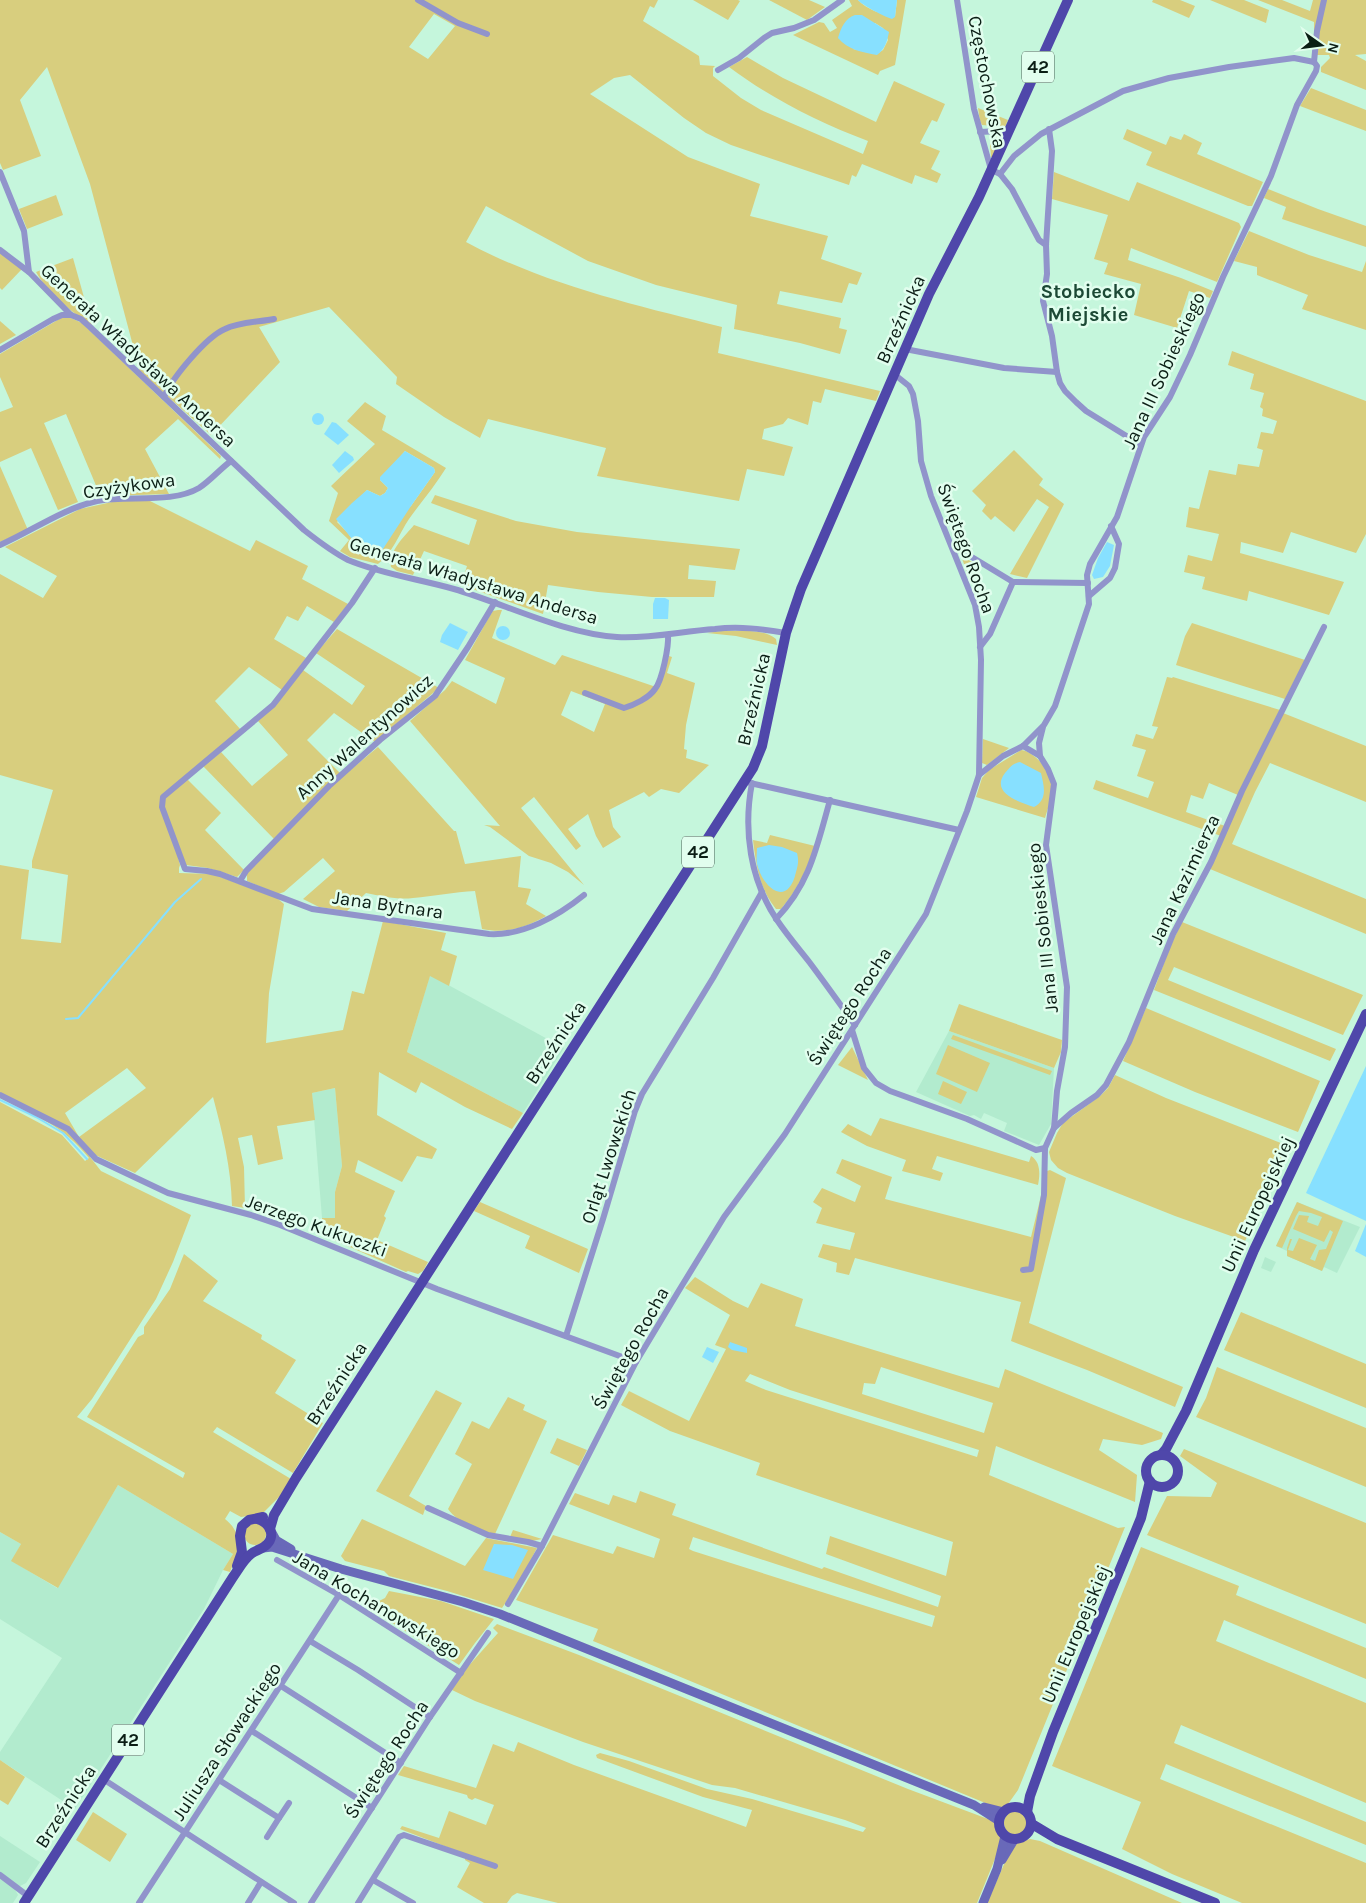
<svg xmlns="http://www.w3.org/2000/svg" width="1366" height="1903" font-family="Karla,sans-serif">
<rect width="100%" height="100%" fill="#c5f6dc"/>
<g fill="#b2ebce">
<path d="M430,975L564,1048L523,1113L407,1052Z"/>
<path d="M949,1031L1054,1068L1051,1124L1039,1145L1004,1131L1007,1123L984,1113L981,1119L974,1115L970,1116L916,1092Z"/>
<path d="M335,1088L342,1166L335,1192V1219L322,1218L312,1093Z"/>
<path d="M1297,1202L1360,1227L1337,1273L1324,1267L1322,1271L1287,1256V1251L1276,1246Z"/>
<path d="M1265,1257L1276,1262L1271,1272L1261,1268Z"/>
<path d="M118,1485L233,1554L223,1570L204,1609L75,1809L0,1760V1752L62,1658L0,1619V1532L21,1544L12,1561L57,1588Z"/>
<path d="M0,1836L40,1862L26,1883L18,1887L0,1873Z"/>
<path d="M0,1877L14,1888L18,1895L13,1903H0Z"/>
</g>
<g fill="#d8ce7e" fill-rule="evenodd">
<path d="M0,0H658L654,8L650,6L643,21L699,56L700,65L715,66L713,68V76L741,98L761,110L863,154L868,141C818,122 772,99 729,67L747,57L783,78L876,122L894,81L945,104L937,122L932,120L920,143L940,151L931,169L941,174L937,183L915,175L912,184L862,164L856,177L852,175L849,185L731,145L706,133L684,118L630,75L614,78L590,94L688,157L760,184L750,216L828,236L821,259L862,273L857,285L849,283L842,303L780,291L777,304L841,318L839,328L847,330L840,354L800,343L734,329L737,305L656,285L588,261L486,206L466,242C543,284 638,306 722,327L718,353L880,391L876,401L825,389L821,403L813,401L808,425L788,418L783,424L764,429L762,439L793,447L784,476L747,469L739,501L597,476L606,448L488,419L480,438L444,417L396,384L397,377L329,307L259,327L280,362L211,435L140,372L90,184L47,67L20,100L41,156L3,170L0,163ZM434,14L455,26L428,59L409,47Z"/>
<path d="M693,0H738L740,1L728,20Z"/>
<path d="M769,0H809L825,7L807,20Z"/>
<path d="M849,0H858C866,9 883,15 895,17L897,0H906L895,65L880,71L878,75L793,35L819,22L824,23L830,32L837,28L832,20L852,6ZM875,23L883,28L888,40L883,50L877,54L853,49Z"/>
<path d="M1153,0H1180L1195,6L1189,18L1157,4L1152,2Z"/>
<path d="M1210,0H1244L1269,10L1266,23Z"/>
<path d="M1258,0H1282L1310,11L1313,0H1366V54L1355,55L1366,61V90L1321,72V67L1330,58L1329,55H1314V22Z"/>
<path d="M1311,88L1366,110V131L1300,106Z"/>
<path d="M978,108L1008,120L1005,127L982,125L980,121Z"/>
<path d="M1127,129L1166,145L1170,136L1181,140L1184,134L1202,143L1197,154L1263,182L1252,206H1248L1146,165L1152,152L1123,139Z"/>
<path d="M997,136L1000,138L993,157H991L990,144Z"/>
<path d="M1054,172L1129,201L1137,182L1239,223L1241,227L1217,282L1131,248L1128,260L1181,278L1213,291L1210,298L1189,291L1177,328L1134,315L1141,284L1104,274L1108,263L1094,259L1108,215L1052,199Z"/>
<path d="M1268,189L1318,209L1366,226V247L1282,219L1286,207L1264,198Z"/>
<path d="M56,195L63,215L27,229L19,209Z"/>
<path d="M1249,231L1309,255L1362,272L1366,261V330L1302,309L1308,295L1257,275V267L1234,261Z"/>
<path d="M0,252L22,269L2,290L0,288Z"/>
<path d="M73,258L92,326C72,312 48,294 36,272Z"/>
<path d="M61,318H71L82,323L221,456L220,459L178,419L145,449L169,494L103,496L100,495L66,414L44,423L78,502L58,510L31,448L0,462V412L13,407L0,377V354Z"/>
<path d="M0,321L16,335L0,344Z"/>
<path d="M1232,351L1366,401V534L1356,553L1291,532L1283,553L1241,542L1240,553L1344,582L1329,615L1249,591L1247,601L1202,589L1205,577L1184,572L1188,555L1212,561L1219,534L1186,527L1189,507L1199,509L1209,470L1236,475L1238,464L1259,467L1263,450L1257,448L1261,432L1273,434L1277,421L1262,416L1263,409L1260,407L1264,393L1250,389L1254,374L1228,365Z"/>
<path d="M365,402L386,416L382,430L446,468C435,486 421,502 409,519C399,534 392,554 378,564L350,557L340,551L349,540L329,521L338,493L331,486L375,444L347,421ZM405,451L434,468L435,472L411,506L356,544L347,532L337,522L367,490L380,496L385,493L388,488L380,480Z"/>
<path d="M1014,450L1043,479L1039,485L1064,504L1027,578L1010,574L1049,507L1037,499L1014,532L995,516L991,520L982,511L986,505L972,491Z"/>
<path d="M0,466L28,530L0,542Z"/>
<path d="M435,495L516,521L577,532L740,549L735,570L689,565L688,579L716,581L714,597H652L598,592L548,585L543,614L461,585L467,566L424,551L413,575L397,571L391,567C388,551 405,536 414,525L469,545L477,520L431,503Z"/>
<path d="M146,499L250,551L256,540L308,566L302,579L348,604L334,622L307,606L298,621L287,616L274,639L306,658L282,690L249,667L215,701L241,730L162,796L180,865L179,868V873L213,874L277,898L284,904L269,993L266,1043L343,1030L352,991L364,994L383,921L446,933L441,950L457,956L449,986L430,976L407,1052L523,1113L512,1129L465,1107L421,1082L416,1093L379,1072L377,1115L437,1149L432,1159L417,1156L402,1182L358,1160L355,1172L395,1191L384,1216L386,1218L377,1240L428,1262L423,1271L418,1274L408,1271L406,1272L323,1235L322,1218H335V1192L342,1166L335,1088L312,1093L315,1120L277,1126L283,1159L258,1165L252,1135L238,1138L244,1167L245,1208L232,1206C231,1167 223,1135 213,1097L135,1173L93,1154L90,1157L101,1171L191,1215L173,1262L156,1299L92,1399L77,1417L183,1478L185,1473L87,1417L138,1337L144,1334V1327L170,1289L184,1254L218,1281L203,1301L262,1335L261,1339L296,1360L275,1393L323,1423L293,1473L217,1427L213,1432L291,1479L280,1496L262,1514L241,1517L230,1511L225,1519C245,1535 238,1552 230,1572L223,1570L233,1554L118,1485L58,1588L11,1561L21,1544L0,1532V1102L62,1135L85,1161L89,1158C63,1126 36,1115 0,1098V865L29,870L21,939L61,943L68,875L32,868V861L53,790L0,775V574L43,598L57,576L5,547L80,509L112,502ZM127,1068L146,1088L79,1137L65,1113Z"/>
<path d="M961,556L976,564L970,580Z"/>
<path d="M498,610H502L492,638L555,665L562,655L659,688L669,656L672,657L667,673L695,683L686,725L684,749L687,750L686,758L709,765L679,793L661,789L649,797L644,792L609,810L613,827L621,837L603,848L596,836L588,814L568,829L581,846L576,850L534,797L521,808L584,885L568,872L551,863L529,856L490,827L484,825L500,826L410,721L445,690L452,681L496,704L505,678L465,660L489,617L493,611ZM571,691L605,704L594,732L561,715Z"/>
<path d="M1192,623L1305,660L1285,699L1176,665L1185,636Z"/>
<path d="M337,629L439,688L375,742L334,713L307,740L340,773L274,839L203,766L221,752L252,786L288,755L258,721L303,670L352,705L365,686L316,653Z"/>
<path d="M721,631C738,631 763,628 776,639L777,645L736,636L707,633Z"/>
<path d="M1167,677L1172,678L1173,677L1280,710L1238,795L1209,783L1203,799L1191,795L1186,812L1225,826L1221,836L1093,789L1096,780L1148,798L1154,782L1137,776L1146,750L1132,746L1136,734L1153,739L1158,727L1152,726Z"/>
<path d="M1283,713L1366,746V802L1270,763L1255,792L1232,844L1366,899V934L1210,869L1251,775Z"/>
<path d="M983,739L1009,748L987,765L982,763Z"/>
<path d="M378,747L454,831H456L465,864L521,856L518,887L531,889L526,904L546,916C525,928 506,934 482,929L475,891C454,892 434,896 413,898C397,900 382,896 366,893L347,911L319,907L303,899L335,871L323,858L284,892L278,894L247,881V873L336,782Z"/>
<path d="M1021,750C1036,752 1051,772 1052,787C1052,798 1048,808 1045,818L976,797L982,778L989,770Z"/>
<path d="M187,779L221,813L205,830L244,870L237,877L208,868L186,865L164,806L165,797Z"/>
<path d="M770,835L815,846C806,871 798,889 781,909H776C760,890 756,865 753,840L767,843Z"/>
<path d="M1182,922L1363,995L1343,1035L1174,967L1168,980L1336,1049L1330,1061L1154,990L1170,947Z"/>
<path d="M959,1004L1062,1040L1061,1052L1054,1068L949,1031Z"/>
<path d="M1146,1008L1320,1081L1298,1132L1195,1092L1123,1061Z"/>
<path d="M953,1035L1052,1071L1050,1075L951,1039Z"/>
<path d="M948,1045L990,1063L977,1092L936,1074Z"/>
<path d="M852,1047L868,1080L838,1065Z"/>
<path d="M1115,1075L1166,1098L1291,1147L1245,1241L1175,1216L1067,1173L1058,1168L1051,1160L1049,1152L1057,1133L1063,1123L1100,1096L1108,1088Z"/>
<path d="M943,1081L967,1092L961,1104L938,1094Z"/>
<path d="M880,1118L1029,1162L1031,1156C1041,1162 1040,1175 1038,1185L937,1156L932,1169L943,1173L940,1181L902,1171L906,1160L867,1146L841,1132L848,1124L871,1136Z"/>
<path d="M842,1159L892,1177L885,1199L1031,1237L1047,1171L1050,1170L1066,1178L1029,1323L1183,1387L1175,1407L1087,1370L1011,1341L1021,1302L855,1258L849,1275L836,1272L837,1263L818,1257L823,1244L850,1250L855,1233L816,1223L822,1208L813,1202L822,1188L855,1202L861,1186L836,1173Z"/>
<path d="M480,1202L588,1249L579,1273L525,1248L530,1236L474,1211Z"/>
<path d="M1297,1202L1343,1221L1322,1271L1287,1256V1248L1290,1239H1292L1288,1250L1293,1251L1299,1238L1317,1245L1310,1259L1315,1261L1319,1250L1326,1249L1333,1232L1330,1230L1324,1242L1293,1229L1299,1215L1309,1216L1307,1222L1318,1226L1322,1217L1311,1213L1299,1211L1296,1216L1282,1248L1276,1246Z"/>
<path d="M695,1277L733,1301L748,1308L761,1283L803,1299L795,1326L999,1388L1005,1369L1163,1433L1161,1439L1142,1445L1103,1439L1099,1450L1137,1475L1135,1502L996,1446L989,1475L1118,1528L1125,1527L1018,1790L1008,1804L1003,1807H995L620,1652L593,1641L598,1629L516,1600L553,1535L613,1554L617,1546L654,1558L660,1539L569,1504L575,1493L609,1505L613,1495L636,1503L640,1491L676,1504L672,1515L822,1569L824,1567L938,1607L941,1596L826,1554L830,1536L946,1576L953,1542L756,1475L760,1463L670,1431L621,1405L629,1391L689,1421L726,1349L715,1345L730,1315L685,1288ZM881,1367L993,1403L984,1433L862,1394L864,1383L875,1384ZM750,1374L790,1390L979,1450L977,1457L766,1390L745,1381ZM693,1537L935,1616L932,1627L693,1551L689,1549Z"/>
<path d="M1241,1312L1366,1364V1408L1224,1350Z"/>
<path d="M1217,1367L1366,1428V1487L1196,1417L1206,1398Z"/>
<path d="M436,1390L462,1403L409,1496L426,1506L423,1515L376,1491Z"/>
<path d="M508,1397L525,1405L523,1410L547,1421L495,1534C479,1531 457,1522 448,1509L472,1464L455,1454L472,1421L489,1429Z"/>
<path d="M557,1438L587,1450L579,1466L550,1453Z"/>
<path d="M1184,1449L1366,1523V1624L1147,1535L1167,1496L1211,1497L1217,1483L1180,1456Z"/>
<path d="M362,1519L465,1566L486,1538L537,1548L518,1584L502,1608L447,1591L389,1576L384,1571L345,1561L341,1556Z"/>
<circle cx="255" cy="1534" r="11"/>
<path d="M513,1530L542,1539L532,1541L510,1537Z"/>
<path d="M1141,1547L1239,1586L1236,1595L1366,1648V1679L1224,1620L1216,1641L1366,1703V1803L1181,1725L1174,1743L1366,1822V1845L1166,1764L1160,1779L1366,1863V1903H1242L1172,1874L1122,1849L1141,1802L1052,1766Z"/>
<path d="M389,1591L441,1601L494,1619L475,1643L459,1665L367,1607L385,1598Z"/>
<path d="M497,1624L579,1655L908,1789L996,1822L1002,1839L1001,1844L977,1903H558L517,1893L512,1896L507,1903H484L457,1887L470,1863L465,1860V1854L400,1829L402,1826L439,1838L449,1811L486,1825L494,1805L475,1798L472,1800L468,1798L467,1795L398,1775L404,1766L476,1788L493,1744L514,1752L518,1742L574,1765L746,1827L752,1810L703,1797L597,1758L596,1755L600,1753L629,1761L707,1789L752,1799L863,1832L866,1828L845,1820L735,1788L712,1785L583,1742L475,1701L452,1690L464,1671L498,1633L493,1628Z"/>
<path d="M0,1760L25,1777L8,1805L0,1800Z"/>
<circle cx="1016" cy="1823" r="12"/>
<path d="M93,1812L127,1834L110,1862L76,1840Z"/>
<path d="M1030,1839L1040,1841L1182,1903H987L1009,1853L1015,1844Z"/>
</g>
<g fill="#87e0ff">
<path d="M858,0H897L895,17L892,19C885,17 862,5 858,0Z"/>
<path d="M855,15H862L889,32C887,42 885,49 877,55C862,52 848,50 838,38C841,28 845,18 855,15Z"/>
<circle cx="318" cy="419" r="6"/>
<path d="M332,422L336,423L349,435L338,445L324,434Z"/>
<path d="M345,451L353,457L354,460L339,473L332,465Z"/>
<path d="M405,451L434,468L435,472L411,506L381,552L376,553L356,544L336,519L352,503L367,490L380,496L385,493L388,488L380,480V477Z"/>
<path d="M1107,542L1114,545L1110,566L1103,577L1094,579L1092,575L1098,558Z"/>
<path d="M655,598H665L669,600L668,619H653V604Z"/>
<path d="M450,623L468,632L458,650L440,642L442,635Z"/>
<circle cx="503" cy="633" r="7"/>
<path d="M1020,762L1041,773C1044,786 1048,800 1034,807C1019,802 990,793 1005,773C1010,767 1013,763 1020,762Z"/>
<path d="M769,845L782,847L797,853C799,861 798,865 796,872C788,908 763,889 757,864C756,859 757,853 757,848Z"/>
<path d="M1366,1066V1221L1306,1193Z"/>
<path d="M1366,1224V1257L1355,1251Z"/>
<path d="M730,1342L747,1348V1353L732,1350L728,1347Z"/>
<path d="M707,1347L719,1352L713,1363L702,1357Z"/>
<path d="M494,1544L512,1545L528,1550L513,1579L483,1570Z"/>
</g>
<g fill="none" stroke-linecap="round" stroke-linejoin="round">
<g stroke="#87e0ff" stroke-width="2">
<path d="M66,1019L78,1018L175,902L201,879"/>
<path d="M0,1100L36,1117L63,1133L87,1159"/>
</g>
<g stroke="#9194cb" stroke-width="6">
<path d="M418,0L458,23L487,34"/>
<path d="M957,0L974,109L990,166L992,170L1000,174L1012,189L1039,240L1046,245"/>
<path d="M1314,62L1317,31L1324,0"/>
<path d="M718,70L739,58L764,38L772,33L794,28L814,20L842,0"/>
<path d="M1049,129L1052,151L1046,245L1047,274L1043,301L1052,336L1057,372L1060,383L1065,391L1076,402L1086,411L1141,445"/>
<path d="M980,132L999,131L1008,134"/>
<path d="M0,172L24,231L29,272"/>
<path d="M1000,174L1014,156L1041,134L1123,91L1169,78L1229,67L1294,58L1314,62"/>
<path d="M0,250L29,272L71,315L81,319L90,327L304,530C318,541 332,552 348,560C381,574 419,579 454,589C505,604 565,634 617,637C650,639 682,631 715,629C739,626 762,629 786,633"/>
<path d="M905,349L1004,368L1057,372"/>
<path d="M0,350L53,319L62,315H71"/>
<path d="M164,397C172,378 206,337 225,329C239,322 259,322 274,319"/>
<path d="M0,545C32,531 62,509 97,501C128,495 172,504 199,488C210,481 220,469 231,461"/>
<path d="M952,545L1013,582L1088,583"/>
<path d="M375,568L352,603L273,705L163,797L162,807L185,869L207,871L220,874L312,909L489,934C523,936 558,916 584,895"/>
<path d="M1089,596L1110,578L1115,568L1119,544L1111,526"/>
<path d="M980,647L990,634L1013,582"/>
<path d="M585,693L624,708C634,705 649,698 655,689C662,681 669,646 668,635"/>
<path d="M1023,746L1040,756L1048,769L1054,784L1046,845L1067,987L1065,1047L1057,1091L1054,1128L1045,1148L1044,1195L1031,1269L1023,1270"/>
<path d="M1040,756L1039,743L1043,727"/>
<path d="M979,775L1003,756L1023,746L1044,725L1055,706L1089,604L1087,575L1090,564L1117,517L1144,437L1170,397L1190,355L1223,277L1271,176L1297,105L1316,71L1317,66L1314,62"/>
<path d="M750,783L959,830"/>
<path d="M752,783C743,830 750,880 777,920C787,935 799,949 810,963C825,983 840,1004 855,1025"/>
<path d="M240,881L246,871L330,785L380,740L435,696L468,647L495,602"/>
<path d="M776,919C810,884 817,846 830,800"/>
<path d="M852,1030L864,1068L876,1083L890,1091L967,1119L1036,1150L1045,1148"/>
<path d="M0,1095L68,1129L96,1159L168,1193L251,1215L280,1225L437,1289L636,1362"/>
<path d="M1054,1128L1071,1113L1097,1095L1106,1085L1129,1042L1173,934L1211,862L1242,791L1324,627"/>
<path d="M566,1336L603,1219L635,1111L642,1094L713,978L762,892"/>
<path d="M428,1508L488,1535L528,1542L542,1546"/>
<path d="M277,1560L339,1595L461,1673"/>
<path d="M508,1604L542,1546L636,1362L678,1292L724,1217L785,1134L926,914L967,811L979,775L981,660L979,627L975,605L931,496L921,461L918,421L913,394L909,386L894,374"/>
<path d="M310,1641L358,1670L430,1717"/>
<path d="M281,1686L401,1763"/>
<path d="M252,1731L372,1808"/>
<path d="M103,1779L294,1903"/>
<path d="M219,1780L279,1818L267,1837"/>
<path d="M279,1818L289,1803"/>
<path d="M0,1875L28,1896"/>
<path d="M373,1880L413,1903"/>
<path d="M139,1903L339,1595"/>
<path d="M248,1903L261,1882"/>
<path d="M311,1903L430,1717L488,1633"/>
<path d="M358,1903L399,1837L404,1835L495,1866"/>
</g>
<g stroke="#6969b9" stroke-width="9">
<path d="M271,1531L276,1540L291,1549"/>
<path d="M263,1548L272,1547L341,1569L463,1602L500,1614L974,1805L999,1821"/>
<path d="M984,1807L1004,1812"/>
<path d="M1002,1860L1014,1840"/>
<path d="M983,1903L997,1869L1005,1836"/>
</g>
<g stroke="#4f47aa" stroke-width="10">
<path d="M1161,1455L1166,1449L1186,1411L1254,1250L1366,1014"/>
<circle cx="1162" cy="1471" r="16"/>
<path d="M270,1529L274,1515L296,1478L753,768L762,746L786,633L801,589L929,294L979,197L1068,0"/>
<path d="M237,1566L242,1552L240,1536L242,1526L249,1520L263,1517"/>
<circle cx="1015" cy="1823" r="16"/>
<path d="M1027,1812L1030,1796L1053,1732L1141,1518L1150,1481"/>
<path d="M1032,1824L1057,1839L1215,1903"/>
<path d="M24,1903L233,1577C238,1570 244,1559 251,1554C255,1550 261,1550 265,1546C277,1537 270,1522 257,1519"/>
</g>
</g>
<g text-anchor="middle" stroke-width="5" stroke-linejoin="round" paint-order="stroke">
<g fill="#e1feee" stroke="#4b6156" stroke-width="1">
<rect x="1022" y="51.5" width="32" height="31" rx="4"/>
<rect x="682" y="836.5" width="32" height="31" rx="4"/>
<rect x="112" y="1724.5" width="32" height="31" rx="4"/>
</g>
<g font-size="18" font-weight="bold" fill="#0b1e15">
<text x="1038" y="73">42</text>
<text x="698" y="858">42</text>
<text x="128" y="1746">42</text>
</g>
<g font-size="19" fill="#0b1e15" stroke="#e1feee">
<text transform="translate(988 82) rotate(79)" y="7">Częstochowska</text>
<text transform="translate(900 319) rotate(-66)" y="7">Brzeźnicka</text>
<text transform="translate(139 355) rotate(43)" y="7">Generała Władysława Andersa</text>
<text transform="translate(1163 370) rotate(-65)" y="7">Jana III Sobieskiego</text>
<text transform="translate(129 485) rotate(-8)" y="7">Czyżykowa</text>
<text transform="translate(967 548) rotate(70)" y="7">Świętego Rocha</text>
<text transform="translate(474 580) rotate(17)" y="7">Generała Władysława Andersa</text>
<text transform="translate(753 699) rotate(-77)" y="7">Brzeźnicka</text>
<text transform="translate(364 736) rotate(-42)" y="7">Anny Walentynowicz</text>
<text transform="translate(1184 879) rotate(-65)" y="7">Jana Kazimierza</text>
<text transform="translate(388 904) rotate(8)" y="7">Jana Bytnara</text>
<text transform="translate(1042 928) rotate(-96)" y="7">Jana III Sobieskiego</text>
<text transform="translate(849 1006) rotate(-57)" y="7">Świętego Rocha</text>
<text transform="translate(555 1042) rotate(-57)" y="7">Brzeźnicka</text>
<text transform="translate(608 1156) rotate(-72)" y="7">Orląt Lwowskich</text>
<text transform="translate(1257 1204) rotate(-65)" y="7">Unii Europejskiej</text>
<text transform="translate(317 1225) rotate(20)" y="7">Jerzego Kukuczki</text>
<text transform="translate(630 1348) rotate(-61)" y="7">Świętego Rocha</text>
<text transform="translate(336 1383) rotate(-57)" y="7">Brzeźnicka</text>
<text transform="translate(377 1604) rotate(31)" y="7">Jana Kochanowskiego</text>
<text transform="translate(1075 1634) rotate(-67)" y="7">Unii Europejskiej</text>
<text transform="translate(226 1741) rotate(-57)" y="7">Juliusza Słowackiego</text>
<text transform="translate(386 1759) rotate(-57)" y="7">Świętego Rocha</text>
<text transform="translate(65 1806) rotate(-57)" y="7">Brzeźnicka</text>
</g>
<g font-size="20" font-weight="bold" fill="#1c4935" stroke="#e1feee">
<text x="1088" y="298">Stobiecko<tspan x="1088" dy="23">Miejskie</tspan></text>
</g>
</g>
<g transform="translate(1321 45) rotate(104)" stroke="#e1feee" stroke-width="4" paint-order="stroke">
<path d="M0-4L9 19L0 12L-9 19Z" fill="#0b1e15"/>
<text y="-8" font-size="14" font-weight="bold" text-anchor="middle" fill="#0b1e15">N</text>
</g>
</svg>
